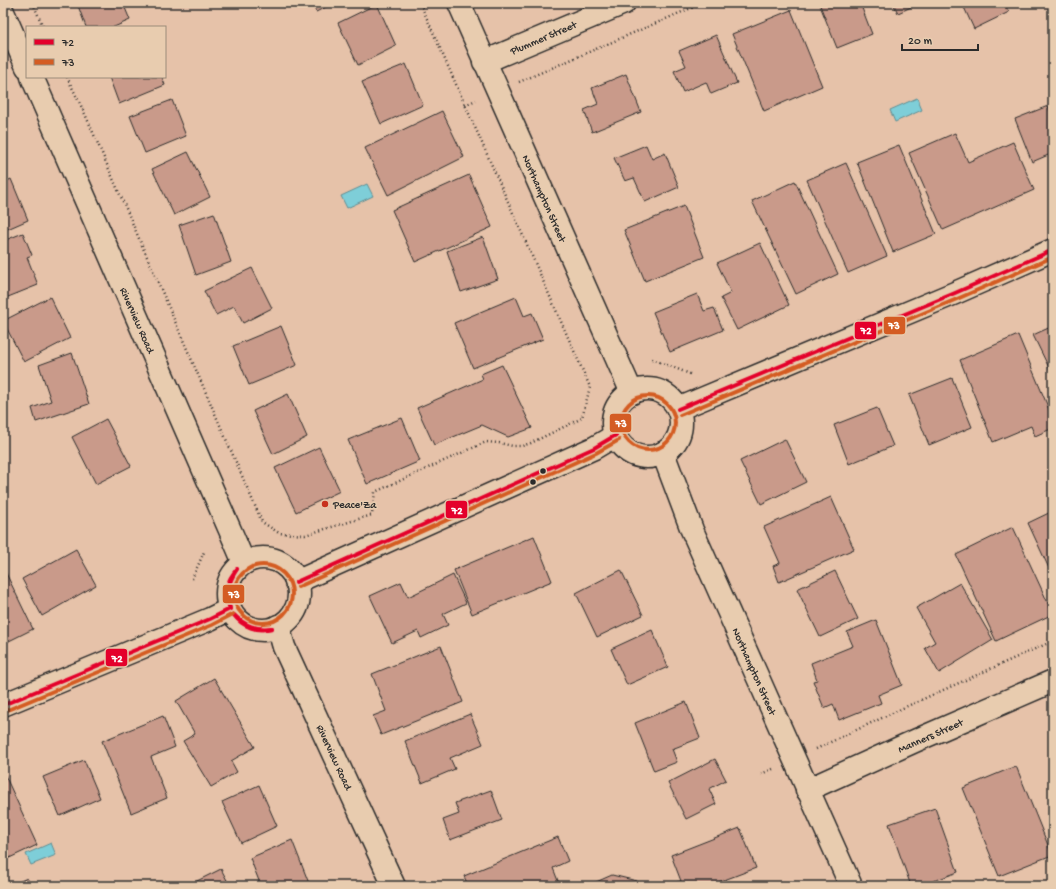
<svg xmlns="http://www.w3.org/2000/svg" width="1056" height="889" font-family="'Gochi Hand',sans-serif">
<rect width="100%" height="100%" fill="#e6c2a9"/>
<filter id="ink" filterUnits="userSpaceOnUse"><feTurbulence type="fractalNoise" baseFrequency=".025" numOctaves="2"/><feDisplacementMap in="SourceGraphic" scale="8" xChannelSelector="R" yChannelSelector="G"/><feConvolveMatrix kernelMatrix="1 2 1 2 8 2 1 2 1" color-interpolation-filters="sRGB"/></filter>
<g filter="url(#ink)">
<g fill="#7eced8" stroke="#5d8d93">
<path d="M917,98L922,110L895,122L890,110Z"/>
<path d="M367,184L373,196L347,208L341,196Z"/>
<path d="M51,843L56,855L31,865L26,854Z"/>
</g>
<g fill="#c99a8a" stroke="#2b2b2b">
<path d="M77,3H123L130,20L114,27H86Z"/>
<path d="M312,3H334L316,12Z"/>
<path d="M819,3H860L872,34L837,48Z"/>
<path d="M893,3H920L898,13Z"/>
<path d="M962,3H1004L1009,12L974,29Z"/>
<path d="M377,4L396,46L358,65L338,23Z"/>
<path d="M791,10L822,86L764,111L732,34Z"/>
<path d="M716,35L737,83L711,94L706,82L683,92L674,71L686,66L679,51Z"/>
<path d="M406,64L423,105L381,124L362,82Z"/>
<path d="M626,74L641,112L592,132L584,110L598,104L592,88Z"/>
<path d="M109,77H162L165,85L119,104Z"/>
<path d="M172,100L186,136L145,153L130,116Z"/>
<path d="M1048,106L1053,118V153L1032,162L1015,119Z"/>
<path d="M442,111L464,157L388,195L365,148Z"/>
<path d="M955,133L968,162L1013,142L1034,190L943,230L909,153Z"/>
<path d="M646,145L652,159L665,153L679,187L645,202L634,178L625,181L614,158Z"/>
<path d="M899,145L936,234L893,252L857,162Z"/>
<path d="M188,152L210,197L174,215L152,169Z"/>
<path d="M846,163L887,256L848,273L807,180Z"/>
<path d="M469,175L492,227L415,262L392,210Z"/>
<path d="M11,179L28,220L3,231V183Z"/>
<path d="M795,181L838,274L796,294L752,201Z"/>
<path d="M684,206L704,257L645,281L624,230Z"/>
<path d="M214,213L231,262L196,275L179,225Z"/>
<path d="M23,233L32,255L27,257L38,285L3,299V241Z"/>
<path d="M483,237L498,279L461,292L447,251Z"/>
<path d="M760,243L789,305L737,330L721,298L731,293L717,263Z"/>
<path d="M252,268L272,308L243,323L234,306L216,315L204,291Z"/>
<path d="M697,294L704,311L714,308L723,330L670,352L653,312Z"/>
<path d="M50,297L70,338L24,362L3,321Z"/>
<path d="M516,297L524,316L532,313L543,339L473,368L454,323Z"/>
<path d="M281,326L297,365L249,385L233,346Z"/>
<path d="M1053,326V376L1033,335Z"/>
<path d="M1018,335L1053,419V428L1035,436L1031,426L993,442L960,360Z"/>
<path d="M72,353L89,404L36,422L32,408L51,401L39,365Z"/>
<path d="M502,365L532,428L508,437L482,425L434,445L417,408L483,379L481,374Z"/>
<path d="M952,378L972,427L929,445L909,395Z"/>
<path d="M288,394L307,437L273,454L253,411Z"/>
<path d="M877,408L893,446L849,464L834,425Z"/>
<path d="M402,418L420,461L367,484L348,440Z"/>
<path d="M106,419L131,466L96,484L72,437Z"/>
<path d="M785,439L806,482L761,504L740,461Z"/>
<path d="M319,447L340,491L296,512L275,468Z"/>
<path d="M831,497L854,549L779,582L773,566L780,563L764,527Z"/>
<path d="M1053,511V577L1028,523Z"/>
<path d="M1013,527L1053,614L996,641L956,555Z"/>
<path d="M534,536L552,581L472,614L454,570Z"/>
<path d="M76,549L96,585L42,616L22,579Z"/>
<path d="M3,567L33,629L3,644Z"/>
<path d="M621,570L643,615L597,637L576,593Z"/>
<path d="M835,571L858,619L820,637L797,589Z"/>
<path d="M453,575L466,603L443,614L448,625L421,638L418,631L392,643L370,596L401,582L408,597Z"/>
<path d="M960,583L993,640L939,673L925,648L935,642L916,608Z"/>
<path d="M876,620L902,685L878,695L881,703L839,720L833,704L824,708L813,681L817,680L811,663L853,646L847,632Z"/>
<path d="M652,630L668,667L627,685L611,649Z"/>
<path d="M441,646L463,702L381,735L373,716L386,711L372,674Z"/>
<path d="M214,678L255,747L231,761L237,772L211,787L183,741L195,734L176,701Z"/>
<path d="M686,702L700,738L672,749L677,762L654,771L635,723Z"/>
<path d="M470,714L483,744L450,758L455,769L422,783L405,741Z"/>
<path d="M163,716L175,747L151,757L167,798L131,813L102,741Z"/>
<path d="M715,759L726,780L709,789L716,804L686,819L668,783Z"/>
<path d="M84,760L100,798L60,816L43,777Z"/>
<path d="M1016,766L1052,855L999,876L963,788Z"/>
<path d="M4,773L37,845L3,861V774Z"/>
<path d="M259,785L277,826L241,843L222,802Z"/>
<path d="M491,790L502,820L450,840L443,820L459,814L455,803Z"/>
<path d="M935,808L958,872L920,886H911L889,824Z"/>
<path d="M740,828L756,868L719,882L721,886H672V884L681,881L671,855Z"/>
<path d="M558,837L568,861L553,868L560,886H468L464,876Z"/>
<path d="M292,840L310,886H261L250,858Z"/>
<path d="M221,869L230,886H187Z"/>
<path d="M612,875L637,881L639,886H587Z"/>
<path d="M27,878L31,886H10Z"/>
</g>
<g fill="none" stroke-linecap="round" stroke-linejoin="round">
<defs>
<g id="minor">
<path d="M459,3L632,393"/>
<path d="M3,12L27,67"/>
<path d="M484,62L624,3"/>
<path d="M32,77L233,537L244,563"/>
<circle cx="647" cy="423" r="34"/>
<path d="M678,409L955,293L1053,250"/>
<path d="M663,453L692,530L851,886"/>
<circle cx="263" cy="594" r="36"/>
<path d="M296,582L594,448L616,435"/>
<path d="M278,626L284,647L394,886"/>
<path d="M3,705L210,619L230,609"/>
<path d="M807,790L917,740L1053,681"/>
</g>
</defs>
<use href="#minor" stroke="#2b2b2b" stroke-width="25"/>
<g stroke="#2b2b2b" stroke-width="2.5" stroke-dasharray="1 3" stroke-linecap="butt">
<path d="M33,3L43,27"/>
<path d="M67,77L85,114L262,522L279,533L305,535L372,515L375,492L486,442L499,443L513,446H522L531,443L582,418L590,387L420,3"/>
<path d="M519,82L703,3"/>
<path d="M465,105L476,100"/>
<path d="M652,359L690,374"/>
<path d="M192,579L204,552"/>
<path d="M816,749L903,708L1053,641"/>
<path d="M761,774L773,769"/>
</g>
<use href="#minor" stroke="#e8ccaf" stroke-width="22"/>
<defs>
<g id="bus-1">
<path d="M678,409L955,293L1053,250"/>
<path d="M296,582L594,448L616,435"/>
<path d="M230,609C224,593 226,581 237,569"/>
<path d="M230,609C226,592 228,583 237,569"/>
<path d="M234,615C245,626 256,630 272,628"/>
<path d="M234,615C242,627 258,632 272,628"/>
<path d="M3,705L210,619L230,609"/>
</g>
<g id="bus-2">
<circle cx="648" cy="423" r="27"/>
<path d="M680,415L957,299L1053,257"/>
<circle cx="263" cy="594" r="29"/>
<path d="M298,587L596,453L619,440"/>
<path d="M5,711L212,625L233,614"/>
</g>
</defs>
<use href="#bus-1" stroke="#e8ccaf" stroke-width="7"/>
<use href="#bus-2" stroke="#e8ccaf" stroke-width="7"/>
<use href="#bus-1" stroke="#e4002b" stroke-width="4"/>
<use href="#bus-2" stroke="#d45c23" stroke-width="4"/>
</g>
</g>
<g fill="#2b2b2b" stroke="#e8ccaf" stroke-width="1.5">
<circle cx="543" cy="471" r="3.5"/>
<circle cx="533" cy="482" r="3.5"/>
</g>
<circle fill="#c8321e" stroke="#e8ccaf" stroke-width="1.5" cx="325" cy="504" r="4"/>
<g text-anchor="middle" stroke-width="3" stroke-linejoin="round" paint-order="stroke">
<g font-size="11" fill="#2b2b2b" stroke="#e8ccaf">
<text transform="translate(543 37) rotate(-23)" y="4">Plummer Street</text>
<text transform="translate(545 198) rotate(66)" y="4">Northampton Street</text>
<text transform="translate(138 320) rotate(66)" y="4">Riverview Road</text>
<text transform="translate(755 671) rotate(66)" y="4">Northampton Street</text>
<text transform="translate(930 735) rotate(-24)" y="4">Manners Street</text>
<text transform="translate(335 757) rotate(65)" y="4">Riverview Road</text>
</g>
<g font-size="11" fill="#2b2b2b" stroke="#e8ccaf" text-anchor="start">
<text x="333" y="508">Peace'Za</text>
</g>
</g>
<g stroke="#e8ccaf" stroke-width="1.5">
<rect x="883" y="316" width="23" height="19" rx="4" fill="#d45c23"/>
<rect x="854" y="321" width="23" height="19" rx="4" fill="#e4002b"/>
<rect x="609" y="413" width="23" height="20" rx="4" fill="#d45c23"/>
<rect x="445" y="500" width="23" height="19" rx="4" fill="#e4002b"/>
<rect x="222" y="584" width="23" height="20" rx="4" fill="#d45c23"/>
<rect x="105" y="648" width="23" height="19" rx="4" fill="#e4002b"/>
</g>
<g font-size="11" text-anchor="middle" font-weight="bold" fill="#fff">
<text x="894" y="329">73</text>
<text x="866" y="334">72</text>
<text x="621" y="427">73</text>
<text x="457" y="514">72</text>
<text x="234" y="598">73</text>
<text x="117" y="662">72</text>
</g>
<rect width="1056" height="889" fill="none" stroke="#e8ccaf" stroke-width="16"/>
<rect x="8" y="8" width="1040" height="873" fill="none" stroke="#2b2b2b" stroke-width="1.5" filter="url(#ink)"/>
<rect x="26" y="26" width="140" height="52" fill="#e8ccaf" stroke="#9c8c7a"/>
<rect x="34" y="39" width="20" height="6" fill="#e4002b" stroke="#9c8c7a"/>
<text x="62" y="46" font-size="12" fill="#2b2b2b">72</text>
<rect x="34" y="59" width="20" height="6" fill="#d45c23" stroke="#9c8c7a"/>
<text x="62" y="66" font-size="12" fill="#2b2b2b">73</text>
<path d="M902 44v6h76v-6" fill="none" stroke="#2b2b2b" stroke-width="2"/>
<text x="908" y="44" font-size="12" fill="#2b2b2b" stroke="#e8ccaf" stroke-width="3" paint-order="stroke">20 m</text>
</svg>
